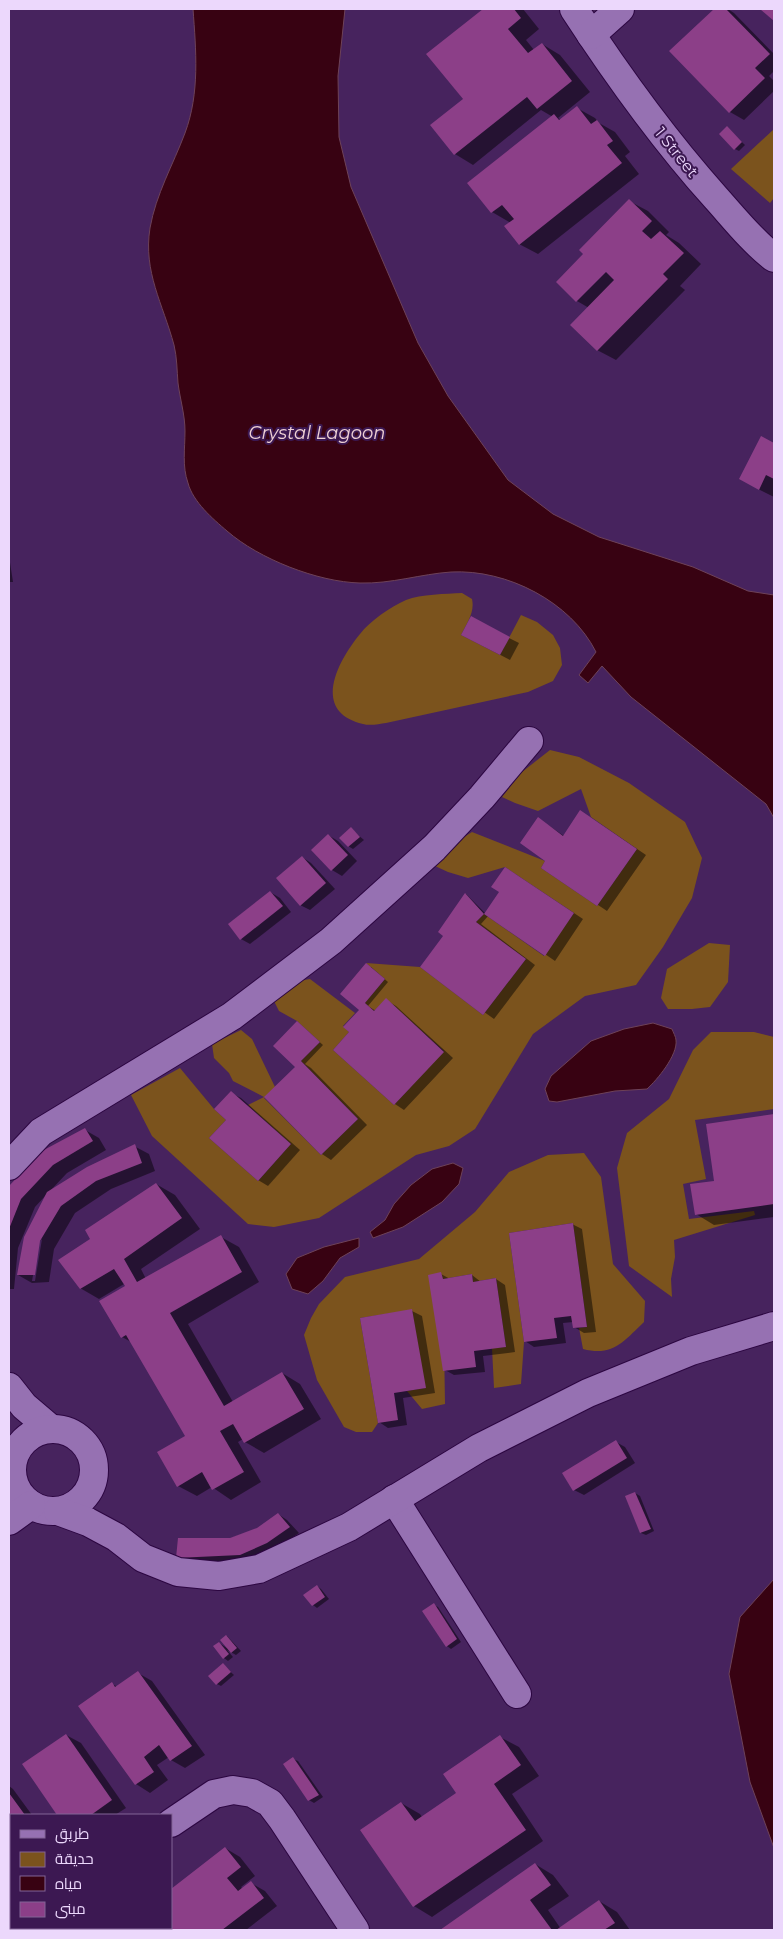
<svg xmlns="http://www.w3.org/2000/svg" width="783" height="1939" font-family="Montserrat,Cairo,sans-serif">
<rect width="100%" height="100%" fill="#47235e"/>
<g fill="#7b531d">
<path d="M774,129V198L770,203L731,169Z"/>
<path d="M462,593L472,599C475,612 467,623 461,635L500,655L521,615L537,622L553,635L560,648L562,665L553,681L528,692L386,723C379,724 370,726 363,724C311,712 337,662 360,634C370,621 390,607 406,600C421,594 446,594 462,593Z"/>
<path d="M550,750L579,757L629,783L685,822L702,858L692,898L663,947L636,985L585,996L533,1034L475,1129L449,1146L416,1155L319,1218L274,1227L248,1224L152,1136L131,1095L180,1068L214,1109L226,1120L209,1138L258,1181L291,1144L248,1105L264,1097L233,1081L229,1073L214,1058L212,1044L241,1030L252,1039L275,1087L264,1098L321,1155L358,1119L301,1061L320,1042L297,1021L279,1011L274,1001L292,982L310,979L355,1013L343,1026L349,1032L333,1050L394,1105L444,1051L386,999L374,1011L365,1003L385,979L366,963L420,967L483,1015L526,959L476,922L484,914L544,956L574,913L505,867L468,878L448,872L435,866L456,842L472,832L545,861L541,868L597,906L637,849L591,817L581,789L538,811L515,803L502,797L522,772Z"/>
<path d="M709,943L730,945L728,982L710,1007L692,1009H668L661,998L667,969Z"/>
<path d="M711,1032H754L774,1037V1109L695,1120L706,1179L683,1184L689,1219L754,1211L755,1215L674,1240L675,1257L671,1279L672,1297L629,1266L617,1168L627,1133L669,1099L693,1050Z"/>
<path d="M584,1153L601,1177L613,1264L645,1301L644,1322C624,1341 613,1357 583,1349L579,1328L587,1327L573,1223L509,1233L524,1342L521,1384L494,1388L492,1348L506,1347L496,1278L473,1282L472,1274L443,1279L445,1404L422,1409L407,1391L425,1388L412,1310L360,1318L378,1423L372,1432H356L344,1427L317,1380L304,1335L311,1318L319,1304L345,1277L419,1259L475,1212L509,1172L548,1155Z"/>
</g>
<g fill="#380212" stroke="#6e4258">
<path d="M193,9H345L338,76L339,137L351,187L418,343L448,396L508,480L553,514L599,537L693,567L748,591L774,595V818L766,804L631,697L602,666L588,683L579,675L596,652C571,602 507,569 451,572C421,574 391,584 360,583C318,582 259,559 227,531C213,519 193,502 188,483C182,466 185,449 185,431C185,415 180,399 178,383C177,371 177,357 174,345C163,304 143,272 150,228C156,194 173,165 185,133C200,93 196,50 193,9Z"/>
<path d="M653,1023L672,1029C673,1032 676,1037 676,1040C678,1055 657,1080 647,1089L615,1091L557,1102L549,1101L545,1089L551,1076L591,1041L624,1029Z"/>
<path d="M453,1163L463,1168L459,1184L442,1202L403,1227L373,1238L370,1232L385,1220L394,1204L411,1185L432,1169Z"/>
<path d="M359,1238V1247L340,1258L323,1281L308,1294L292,1289L286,1274L297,1258L324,1247Z"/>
<path d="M774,1579V1848L750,1782L729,1674L740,1617Z"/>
</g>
<g fill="#0007" fill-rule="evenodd">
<path d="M485,9H523L539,29L526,40L534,50L542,44L560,55L590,92L558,118L561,120L577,108L595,118L599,123L615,132L630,152L625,156L639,174L538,254L519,244L511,223L492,212L469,183L553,117L541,110L473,165L455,154L464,100L428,54Z"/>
<path d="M715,9H728L734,13L774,54V71L769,76L774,81V91L744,120L730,112L671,51Z"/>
<path d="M727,128L745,145L739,151L735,149Z"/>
<path d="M629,201L648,211L669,232L666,235L679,243L701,264L680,286L685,290L616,360L597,350L589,308L577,301L557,282L584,254Z"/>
<path d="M761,438L774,445V497L758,489Z"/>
<path d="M9,556L13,582H9Z"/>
<path d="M509,638L519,643L510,660L472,640Z"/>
<path d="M590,817L646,855L607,911L543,868L547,860L548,825L564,836Z"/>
<path d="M351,829L364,840L353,849L348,846Z"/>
<path d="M328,835L338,841L357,861L342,876L332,870L313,850Z"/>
<path d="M302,857L311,863L335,889L310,910L300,905Z"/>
<path d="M515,874L583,919L555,961L489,915L481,924L535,965L494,1019L421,967L445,935L466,894L486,914Z"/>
<path d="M270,892L280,898L291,912L250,944L241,939Z"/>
<path d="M371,967L388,982L368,1006L376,1011L386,1000L396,1006L453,1058L404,1110L395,1104L335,1049L351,1032L361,1010Z"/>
<path d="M297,1022L323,1045L305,1064L311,1068L367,1125L331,1160L322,1154L297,1067Z"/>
<path d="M231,1093L241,1098L300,1150L268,1186L258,1180Z"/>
<path d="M774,1115V1217L714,1225L696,1214L715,1182L707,1125Z"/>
<path d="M85,1130L99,1138L106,1150L67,1173L51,1190L134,1146L149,1154L155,1171L111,1189L75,1213L54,1249L49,1282L32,1283L18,1275L46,1195L35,1207L18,1248L14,1289H9V1188L42,1152ZM42,1239L35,1281H32L39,1242Z"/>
<path d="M156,1184L175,1195L200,1229L141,1269L146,1279L221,1237L239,1247L259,1282L188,1324L233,1402L282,1373L300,1384L321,1419L264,1453L245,1442L243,1439L238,1442L261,1482L231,1500L212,1487L197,1496L178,1486L187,1436L133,1343L122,1337L126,1287L124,1284L99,1299L80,1288L92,1239Z"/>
<path d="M572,1224L582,1229L596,1332L584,1333L574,1327L573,1322L563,1323L566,1343L534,1347L525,1341Z"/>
<path d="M441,1274L450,1279L472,1275L481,1282L496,1279L505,1285L515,1352L483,1356L485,1372L454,1375L445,1370Z"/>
<path d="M412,1311L422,1316L435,1393L403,1398L407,1425L388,1428L379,1422Z"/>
<path d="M616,1442L625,1447L635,1463L584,1495L574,1490Z"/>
<path d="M635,1493L640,1496L654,1531L646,1535L641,1533Z"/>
<path d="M278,1514L287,1520L299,1533L277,1548L250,1560L187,1563L177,1557L257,1529Z"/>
<path d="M317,1586L321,1589L329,1599L317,1608L313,1605Z"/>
<path d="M434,1605L438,1607L461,1642L451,1649L447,1646Z"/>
<path d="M227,1636L241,1651L236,1655L227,1650L233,1657L228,1661L224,1658L219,1643L227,1648Z"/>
<path d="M223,1665L234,1675L221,1686L217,1684Z"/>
<path d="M138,1673L152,1681L205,1755L185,1768L171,1760L169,1757L157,1765L168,1780L150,1793L136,1784L112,1684L118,1687Z"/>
<path d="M66,1735L81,1743L126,1808L115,1815H58L24,1765Z"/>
<path d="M500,1737L519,1747L539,1776L512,1794L543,1841L432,1917L414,1906L401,1803L420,1814L422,1817L458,1793Z"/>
<path d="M293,1759L298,1761L323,1797L314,1803L309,1800L285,1764Z"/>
<path d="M9,1786L13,1789L32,1815H11V1886L9,1883Z"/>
<path d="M225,1848L240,1857L255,1876L241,1887L243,1889L251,1883L265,1891L277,1906L246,1930H164L162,1928H171Z"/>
<path d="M535,1864L553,1875L569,1896L548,1910L561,1929L599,1901L617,1912L630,1930H442Z"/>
</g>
<g fill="#8c3f88">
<path d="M483,9H514L521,18L508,29L528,53L542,43L572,81L537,109L527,97L454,155L430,125L463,99L426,54Z"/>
<path d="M714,9H726L770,54L755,68L765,78L729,113L669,51Z"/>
<path d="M760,9H774V21Z"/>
<path d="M577,106L591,124L597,120L613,141L607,145L622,163L519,245L504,226L514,219L502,205L491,213L467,183L554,114L559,120Z"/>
<path d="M727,126L742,142L734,150L719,134Z"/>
<path d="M629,199L652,221L642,231L651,239L660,231L684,253L663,274L668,279L597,351L570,325L614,280L606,272L576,302L556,282L583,254L579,250Z"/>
<path d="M761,436L774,443V479L766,475L759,490L739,479Z"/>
<path d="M471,616L510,637L500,655L461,635Z"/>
<path d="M580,810L637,849L597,906L541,868L545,861L520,843L538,817L563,836Z"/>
<path d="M351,827L360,837L348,847L339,838Z"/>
<path d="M328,834L348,855L331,871L311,850Z"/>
<path d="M302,856L326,883L300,906L276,878Z"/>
<path d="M505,867L574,913L545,956L484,914L499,892L491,887Z"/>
<path d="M270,891L283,906L240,940L228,924Z"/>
<path d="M465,893L484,914L476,922L526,959L483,1015L420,967L443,936L438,932Z"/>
<path d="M366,963L385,979L365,1003L374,1011L386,998L444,1052L394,1105L333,1050L349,1032L343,1027L359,1010L340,994Z"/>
<path d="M297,1021L320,1042L301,1061L358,1119L321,1155L264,1097L295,1067L273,1046Z"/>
<path d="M231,1091L291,1144L258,1181L209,1138L226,1120L214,1109Z"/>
<path d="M774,1114V1204L695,1215L690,1184L714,1181L706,1124Z"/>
<path d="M85,1128L93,1141L53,1165L21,1199L9,1229V1186L42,1151Z"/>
<path d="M135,1144L142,1163L96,1181L61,1206L40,1241L35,1275H17L24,1237L47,1192L87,1167Z"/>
<path d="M156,1183L182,1218L124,1259L137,1282L221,1235L242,1272L170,1313L224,1406L282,1372L304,1409L244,1443L233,1424L220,1431L244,1472L212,1490L202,1472L177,1487L157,1452L185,1436L126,1335L121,1338L99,1301L125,1286L114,1269L80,1289L58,1260L90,1239L85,1230Z"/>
<path d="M573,1223L587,1327L573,1328L571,1316L554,1318L557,1338L524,1342L509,1233Z"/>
<path d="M441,1272L443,1279L472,1274L473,1282L496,1278L506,1347L474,1351L476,1367L443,1371L428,1275Z"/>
<path d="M412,1309L426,1388L394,1393L398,1420L378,1423L360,1318Z"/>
<path d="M616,1440L627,1458L573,1491L562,1473Z"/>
<path d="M635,1492L651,1529L640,1533L625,1496Z"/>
<path d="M278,1513L290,1527L267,1543L240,1555L176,1558L178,1538H230L257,1528Z"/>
<path d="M317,1585L325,1597L312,1606L303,1595Z"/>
<path d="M434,1603L457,1639L446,1647L422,1611Z"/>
<path d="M226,1635L237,1648L231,1653L220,1640Z"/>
<path d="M219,1642L229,1654L223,1659L213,1646Z"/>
<path d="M223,1663L231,1672L216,1685L208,1676Z"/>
<path d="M138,1671L192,1746L170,1761L159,1745L144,1757L154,1772L135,1785L78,1706L112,1682L115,1687Z"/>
<path d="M66,1734L112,1800L91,1815H57L22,1764Z"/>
<path d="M500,1735L521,1765L494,1784L526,1830L413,1907L360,1830L401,1802L415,1821L456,1793L443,1774Z"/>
<path d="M293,1757L319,1795L308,1801L283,1764Z"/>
<path d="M9,1793L25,1815H11V1884L9,1886Z"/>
<path d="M225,1847L241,1867L227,1878L238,1891L251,1881L264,1898L222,1930H163L161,1928H171V1889Z"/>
<path d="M535,1863L551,1885L530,1900L552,1930H440Z"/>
<path d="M599,1900L615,1923L604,1930H556Z"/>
</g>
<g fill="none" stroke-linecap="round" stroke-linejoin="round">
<defs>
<g id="minor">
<path d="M574,9C617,75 663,139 716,198C734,218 752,241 774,258"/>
<path d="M591,35L620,9"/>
<path d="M9,1166L41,1132L232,1016L331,941L434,848L482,797L529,741"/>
<path d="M9,1387L24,1406L51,1429"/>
<circle cx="53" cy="1470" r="41"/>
<path d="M394,1499L517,1694"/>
<path d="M58,1511L88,1522L116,1537L143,1558L178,1572L219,1576L259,1569L349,1527L479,1448L588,1393L691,1351L774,1326"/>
<path d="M9,1521L31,1505"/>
<path d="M171,1823L214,1794L233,1790L252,1793L270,1803L282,1819L355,1930"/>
<path d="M16,1930L20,1928"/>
</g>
</defs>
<use href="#minor" stroke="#2c0641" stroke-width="30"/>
<use href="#minor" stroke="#9671b2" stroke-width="28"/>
</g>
<g text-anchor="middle" stroke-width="4" stroke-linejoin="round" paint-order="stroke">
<g font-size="16" fill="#ecd8fc" stroke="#3c1852">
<text transform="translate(677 152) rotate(51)" y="6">1 Street</text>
</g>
<g font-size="18" font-style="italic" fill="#efd0d4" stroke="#3c1852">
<text x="317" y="439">Crystal Lagoon</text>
</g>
</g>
<rect width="783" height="1939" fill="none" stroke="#ecd8fc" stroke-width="20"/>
<rect x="10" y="1814" width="162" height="115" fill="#3c1852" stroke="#826596"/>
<rect x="20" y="1830" width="25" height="8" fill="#9671b2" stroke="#826596"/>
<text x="55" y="1839" font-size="15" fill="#ecd8fc">طريق</text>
<rect x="20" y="1852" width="25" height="15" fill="#7b531d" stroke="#826596"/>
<text x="55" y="1864" font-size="15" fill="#ecd8fc">حديقة</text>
<rect x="20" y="1876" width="25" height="15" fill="#380212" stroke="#826596"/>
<text x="55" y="1889" font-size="15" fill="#ecd8fc">مياه</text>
<rect x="20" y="1902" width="25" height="15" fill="#8c3f88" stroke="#826596"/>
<text x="55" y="1914" font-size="15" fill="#ecd8fc">مبنى</text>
</svg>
